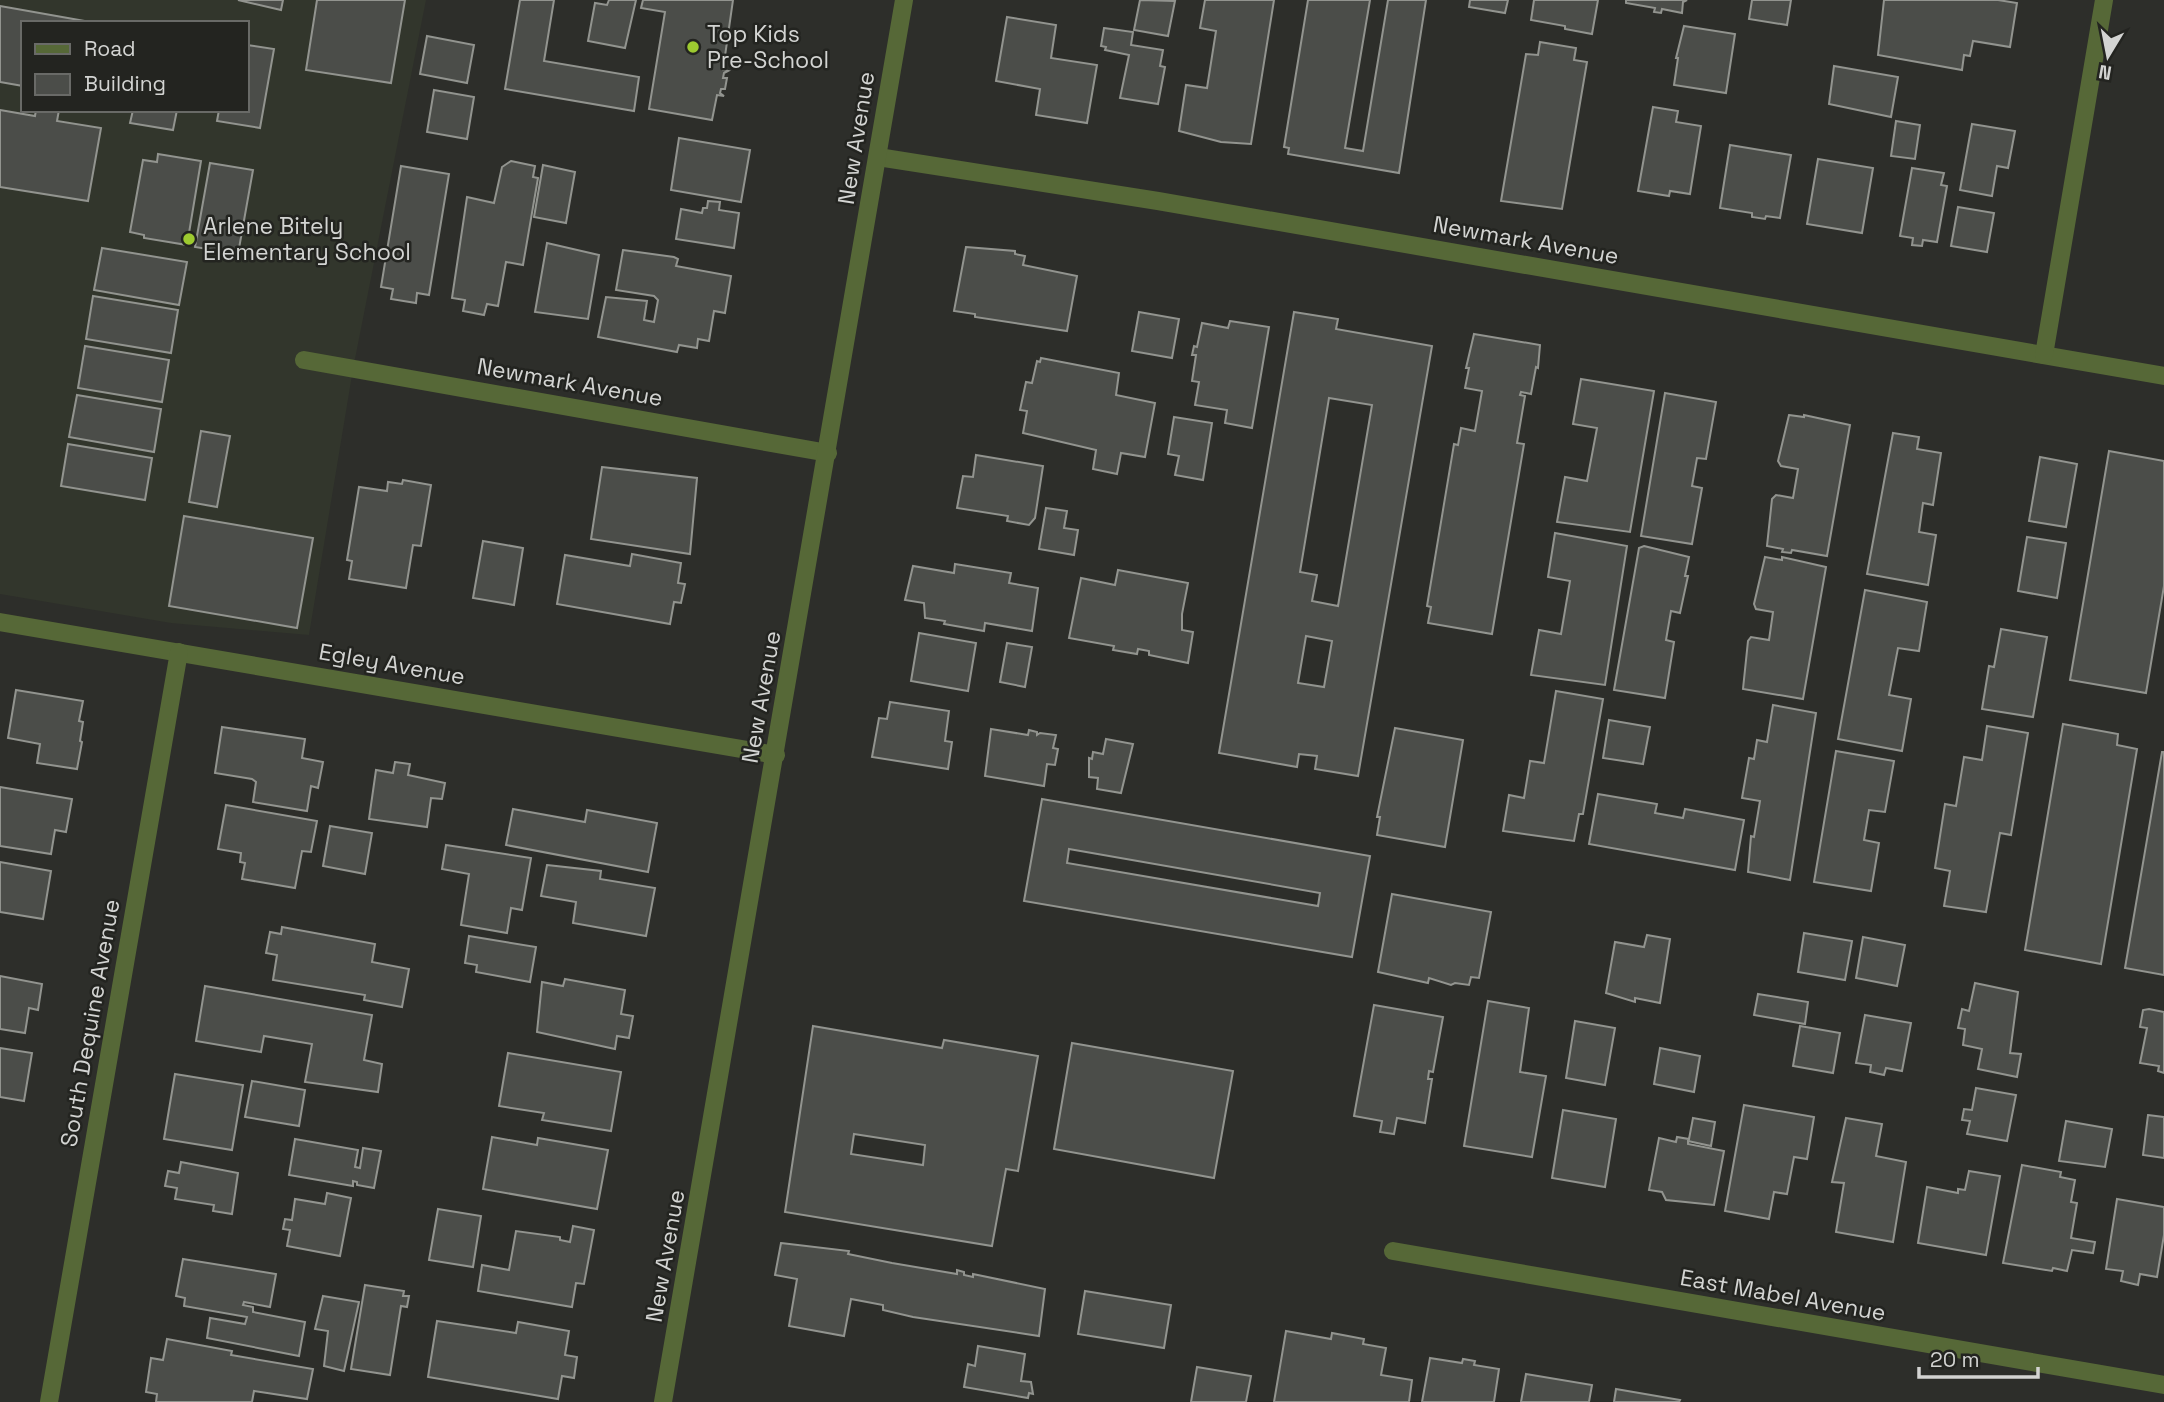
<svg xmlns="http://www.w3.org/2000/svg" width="2164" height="1402" font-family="'Space Grotesk',sans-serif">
<rect width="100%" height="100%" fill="#2d2e2a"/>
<path fill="#32362c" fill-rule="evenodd" d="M0,0H426L353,369L309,635L171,623L0,594ZM23,23H247V110H23Z"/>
<g fill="#4b4d49" stroke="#92948f" stroke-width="2" fill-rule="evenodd">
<path d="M238,0H283L281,10Z"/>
<path d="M317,0H405L391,83L306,70Z"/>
<path d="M520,0H554L544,61L639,77L634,111L505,89Z"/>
<path d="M609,0H636L625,48L588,41L595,3L607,5Z"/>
<path d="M643,0H733L723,70L728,71L724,73L723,78H727L725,89H721L720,93L724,96L717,95L712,120L649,109L665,12L641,8Z"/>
<path d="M1140,0L1175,1L1168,36L1134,30Z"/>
<path d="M1205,0H1274L1251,144L1221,142L1179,131L1186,85L1207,88L1216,31L1200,28Z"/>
<path d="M1308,0H1370L1345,148L1363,151L1388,0H1426L1399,173L1288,154L1289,148L1284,147Z"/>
<path d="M1470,0H1508L1505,13L1469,7Z"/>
<path d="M1534,0H1598L1592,34L1565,29V26L1531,20Z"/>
<path d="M1626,0H1687L1683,2L1682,13L1662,9L1661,13L1654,12L1655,8L1626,3Z"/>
<path d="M1752,0H1791L1787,25L1749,19Z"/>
<path d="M1884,0H1998L2017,3L2010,47L1973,41L1970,56L1964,55L1962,70L1878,55Z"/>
<path d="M0,6L96,23H23V86L0,82Z"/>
<path d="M1007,17L1056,25L1051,58L1097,65L1087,123L1036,115L1040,89L996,81Z"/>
<path d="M1684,26L1735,34L1726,93L1674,85L1678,58H1676Z"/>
<path d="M1104,28L1133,32L1131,45L1163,50L1160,66L1165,67L1158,104L1120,98L1129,55L1105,50L1106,47L1101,46Z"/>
<path d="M427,36L474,45L467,83L420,74Z"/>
<path d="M1540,42L1576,48L1574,60L1587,62L1562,209L1501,201L1526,54L1538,55Z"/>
<path d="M247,45L274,49L260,128L217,121L219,110H247Z"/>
<path d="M1834,66L1898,77L1891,117L1829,104Z"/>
<path d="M434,90L474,97L467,139L427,132Z"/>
<path d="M1653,107L1678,111L1676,122L1701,126L1690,194L1670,191L1669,196L1638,191Z"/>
<path d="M0,110L35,116L36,110H59L57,121L101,128L88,201L0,187Z"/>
<path d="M133,110H177L173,130L130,123Z"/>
<path d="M1896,121L1920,125L1915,159L1891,156Z"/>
<path d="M1972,124L2015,131L2008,168L1997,166L1992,196L1960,190Z"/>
<path d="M679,138L750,150L741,202L671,190Z"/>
<path d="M1730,145L1791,155L1780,218L1766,216L1765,219L1752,217V213L1720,208Z"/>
<path d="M158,154L201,161L187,245L144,238V235L130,232L143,160L157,162Z"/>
<path d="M1818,159L1873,168L1862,233L1807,224Z"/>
<path d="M511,161L535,166L533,177L538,178L523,265L506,262L498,306L487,304L484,315L463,311L465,300L452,298L467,197L494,203L502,167Z"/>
<path d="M210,163L253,170L238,254L195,247Z"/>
<path d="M543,165L575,172L566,223L534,217Z"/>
<path d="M401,166L449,174L429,295L417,293L416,303L391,299L393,289L381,287Z"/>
<path d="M1912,168L1944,173L1941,185L1947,186L1937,242L1923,240L1922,246L1912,245L1913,238L1900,236Z"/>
<path d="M708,201L720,202L719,210L739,213L734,248L676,239L681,209L702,213L703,208H707Z"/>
<path d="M1958,207L1994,213L1987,252L1951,246Z"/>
<path d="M547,243L599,255L588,319L535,312Z"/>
<path d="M966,247L1015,251V254L1025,256L1023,265L1077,276L1067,331L975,317V314L954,311Z"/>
<path d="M102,248L187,262L179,305L94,290Z"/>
<path d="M623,250L674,257L678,259L676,266L731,276L725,313L714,311L709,341L698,339L697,348L679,345L677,352L598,337L606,297L647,301L644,320L654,322L658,300L654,296L616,290Z"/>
<path d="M93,296L178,310L171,353L86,339Z"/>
<path d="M1139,312L1179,319L1172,358L1132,351Z"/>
<path d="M1294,312L1338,319L1336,329L1432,346L1358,776L1315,769L1317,756L1299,754L1297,767L1219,753ZM1329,398L1372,405L1338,606L1312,601L1317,575L1300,572ZM1306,636L1332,641L1324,687L1298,683Z"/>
<path d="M1230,321L1269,327L1252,428L1225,423L1227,410L1195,405L1199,382L1192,381L1196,355H1192L1194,346L1197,347L1202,323L1228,328Z"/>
<path d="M1474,334L1540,345L1538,368L1536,367L1531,394L1521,392L1520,395L1525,396L1517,443L1524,444L1492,634L1428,623L1431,607L1427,606L1454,444L1458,445L1461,428L1475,431L1482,391L1465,388L1469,368H1466Z"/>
<path d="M85,346L169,360L162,402L78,388Z"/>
<path d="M1041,358L1119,373L1116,395L1155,403L1145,457L1121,453L1117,474L1093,469L1096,450L1023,433L1027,411L1020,410L1026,382L1032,383L1037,361L1040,362Z"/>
<path d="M1581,379L1654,391L1630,532L1557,522L1565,477L1587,481L1597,428L1573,424Z"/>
<path d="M1665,393L1716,402L1706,459L1697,458L1692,486L1702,488L1692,544L1641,536Z"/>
<path d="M77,395L161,409L154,452L69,437Z"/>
<path d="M1789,415L1804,417V415L1850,425L1827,556L1792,550L1791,553L1782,552L1783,549L1767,546L1772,499L1776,495L1793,498L1798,469L1781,466L1778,461Z"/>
<path d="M1174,417L1212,423L1203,480L1175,475L1179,456L1168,454Z"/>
<path d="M201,431L230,436L217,507L189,502Z"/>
<path d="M1893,433L1919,437L1917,449L1941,453L1933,505L1923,503L1919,532L1936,535L1928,585L1867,574Z"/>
<path d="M68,444L152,458L145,500L61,486Z"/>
<path d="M2109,451L2164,461V586L2146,693L2070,680Z"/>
<path d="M976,455L1043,466L1035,518L1029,525L1007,521L1008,516L957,508L963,476L973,477Z"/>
<path d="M2040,457L2077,464L2066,527L2029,521Z"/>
<path d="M602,467L697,478L690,554L591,539Z"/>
<path d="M403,480L431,485L421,546L413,545L406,588L349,579L352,561L347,560L359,487L387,491L388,482L402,484Z"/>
<path d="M1046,508L1067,511L1064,528L1078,530L1074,555L1039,549Z"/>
<path d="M184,516L313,538L297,628L169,606Z"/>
<path d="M1555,533L1627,546L1605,685L1531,675L1539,630L1561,634L1570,581L1548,577Z"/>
<path d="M2027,537L2066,543L2057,598L2018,591Z"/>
<path d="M483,541L523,548L514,605L473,598Z"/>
<path d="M1644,546L1689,557L1685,576H1688L1680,613L1671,611L1666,640L1674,642L1665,698L1614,690L1639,548Z"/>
<path d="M632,554L681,563L678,583L685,584L681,603L674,602L670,624L557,604L565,555L630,566Z"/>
<path d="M1765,557L1782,560V557L1826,567L1803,699L1743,689L1748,641L1751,637L1769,640L1773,612L1756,609L1754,604Z"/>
<path d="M955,564L1011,573L1009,583L1038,588L1032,631L985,623L984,631L944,624L945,621L925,618L924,603L905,600L913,566L954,573Z"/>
<path d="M1118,570L1188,583L1182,614V630L1193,632L1188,663L1149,655V651L1138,649L1137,654L1113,650L1114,646L1069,638L1081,578L1115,585Z"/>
<path d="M1865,590L1927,602L1919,651L1898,648L1889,695L1911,699L1902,751L1838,739Z"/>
<path d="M2001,629L2047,637L2033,717L1982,709L1989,666L1994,667Z"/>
<path d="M919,633L976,643L968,691L911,681Z"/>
<path d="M1007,643L1032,647L1025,687L1000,682Z"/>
<path d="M16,690L83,701L79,721L83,722L80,741L82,742L77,769L37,763L40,744L8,738Z"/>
<path d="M1556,691L1603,699L1583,814H1579L1574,841L1503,831L1509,795L1524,798L1530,761L1544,763Z"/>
<path d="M890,702L949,711L945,741L952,742L948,769L872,757L879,718L887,719Z"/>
<path d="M1773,705L1816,713L1790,880L1748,872L1751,836L1754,837L1760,801L1742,798L1749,758L1754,759L1757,740L1767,742Z"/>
<path d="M1609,720L1650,727L1643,764L1603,758Z"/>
<path d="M2063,724L2118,734L2117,745L2137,749L2101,964L2025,950Z"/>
<path d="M1987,726L2028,733L2011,835L2000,833L1986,912L1944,906L1950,871L1935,868L1945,804L1956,806L1964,757L1982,760Z"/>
<path d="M222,727L305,739L302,758L323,762L318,788L311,786L307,811L253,802L256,782L252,779L215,773Z"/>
<path d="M1395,728L1463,740L1445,847L1377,835L1380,817H1377Z"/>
<path d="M991,729L1028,735L1029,730L1037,732V735L1040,733L1056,735L1053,748L1058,749L1055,765L1047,764L1044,786L985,776Z"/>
<path d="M1106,739L1133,744L1121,793L1097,789L1098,778L1089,777V758L1092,759L1093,752L1103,754Z"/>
<path d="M1836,751L1894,761L1885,812L1869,810L1864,840L1879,843L1871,891L1814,882Z"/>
<path d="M2162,752H2164V975L2125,968Z"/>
<path d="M395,762L410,764L408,775L445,783L442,799L431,798L427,827L369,819L376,770L393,773Z"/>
<path d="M0,787L72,799L66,832L55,830L51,854L0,846Z"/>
<path d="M1598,794L1657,804L1655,813L1683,818L1685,809L1744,820L1735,870L1589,844Z"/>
<path d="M1042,799L1370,856L1352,957L1024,901ZM1069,849L1320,893L1318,906L1067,863Z"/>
<path d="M226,805L317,821L311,852L302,851L295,888L242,879L245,863L240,862L241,853L218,849Z"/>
<path d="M513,809L585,822L587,810L657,823L648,872L506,845Z"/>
<path d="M330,826L372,833L365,874L323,866Z"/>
<path d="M446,845L531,858L522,910L511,908L507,933L461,925L469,874L442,869Z"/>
<path d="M0,862L51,871L43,919L0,912Z"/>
<path d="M547,865L601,871L600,879L655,888L646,936L573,923L576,902L541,896Z"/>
<path d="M1392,894L1491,912L1479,978L1471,977L1469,985L1455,983L1451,985L1429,978L1428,983L1378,972Z"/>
<path d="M282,927L375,944L372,962L409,969L402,1007L364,1000L365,995L273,980L277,955L266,953L270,932L281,934Z"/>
<path d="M1804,933L1852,941L1845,980L1798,972Z"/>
<path d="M1647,935L1670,939L1660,1003L1635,998V1002L1606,993L1615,942L1644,947Z"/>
<path d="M469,936L536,947L530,982L476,972L477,965L465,963Z"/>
<path d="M1863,937L1905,945L1897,986L1856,978Z"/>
<path d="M0,976L42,984L38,1010L29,1008L25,1033L0,1029Z"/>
<path d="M565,979L625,990L621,1014L633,1016L629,1038L617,1036L615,1049L537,1032L542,982L563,986Z"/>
<path d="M1975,983L2018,992L2010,1053L2021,1054L2017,1077L1978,1069L1982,1049L1963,1045L1965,1029L1958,1028L1962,1009L1969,1011Z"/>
<path d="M205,986L372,1015L364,1060L382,1064L378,1092L305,1082L312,1044L264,1036L261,1052L196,1041Z"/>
<path d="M1758,994L1808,1002L1805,1024L1754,1015Z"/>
<path d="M1488,1001L1529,1008L1520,1072L1546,1076L1532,1157L1464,1146Z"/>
<path d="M1374,1005L1443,1017L1433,1072L1429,1071L1428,1079H1432L1425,1123L1397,1118L1394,1134L1380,1132L1382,1121L1354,1116Z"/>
<path d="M2149,1009L2164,1012V1073L2158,1071L2159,1066L2140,1063L2147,1028L2140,1027L2143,1010Z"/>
<path d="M1865,1015L1911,1023L1902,1071L1886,1068L1884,1075L1870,1072L1871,1065L1856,1063Z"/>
<path d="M1575,1021L1615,1028L1605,1085L1566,1078Z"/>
<path d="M813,1026L942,1048L944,1040L1038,1056L1018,1171L1006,1169L992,1246L785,1212ZM854,1134L925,1145L923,1165L851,1154Z"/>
<path d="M1800,1026L1840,1033L1833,1073L1793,1066Z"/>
<path d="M1072,1043L1233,1071L1214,1178L1054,1149Z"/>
<path d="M0,1048L32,1053L24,1101L0,1097Z"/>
<path d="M1660,1048L1700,1056L1694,1092L1654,1084Z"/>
<path d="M508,1053L621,1072L611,1131L542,1120L544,1113L499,1106Z"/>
<path d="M175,1074L243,1085L232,1150L164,1139Z"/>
<path d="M252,1081L305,1090L299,1126L245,1117Z"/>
<path d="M1976,1088L2016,1095L2007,1141L1967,1134L1970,1121L1962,1120L1964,1109L1972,1110Z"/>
<path d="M1744,1105L1814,1117L1807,1159L1794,1157L1787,1194L1774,1192L1769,1219L1725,1211Z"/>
<path d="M1563,1110L1616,1119L1605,1187L1552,1178Z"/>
<path d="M2148,1115L2164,1117V1158L2143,1155Z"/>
<path d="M1693,1118L1715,1122L1711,1146L1688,1141V1144L1724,1151L1714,1205L1666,1200L1662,1192L1649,1190L1659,1138L1676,1142L1677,1137L1689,1139Z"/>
<path d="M1846,1118L1882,1124L1876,1156L1906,1162L1893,1242L1836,1232L1844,1183L1832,1182Z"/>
<path d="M2066,1121L2112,1129L2105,1167L2059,1161Z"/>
<path d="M492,1137L537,1145L538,1138L608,1150L597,1209L483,1189Z"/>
<path d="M295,1139L358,1150L355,1167L360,1168L363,1148L381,1151L374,1188L357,1185V1182L353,1181V1186L289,1175Z"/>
<path d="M181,1162L238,1173L232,1214L213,1211L214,1205L175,1199L177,1188L165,1186L168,1171L179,1173Z"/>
<path d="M2022,1165L2061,1172L2060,1177L2075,1180L2071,1202L2077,1203L2071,1238L2095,1242L2093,1253L2072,1250L2067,1271L2053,1268L2052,1271L2003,1263Z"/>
<path d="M1969,1171L2000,1176L1986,1255L1918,1243L1927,1187L1958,1193V1189L1965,1190Z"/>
<path d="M327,1193L351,1198L340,1256L287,1246L290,1230L283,1229L285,1219L292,1220L295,1199L325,1204Z"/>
<path d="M2117,1199L2164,1207V1235L2157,1277L2140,1274L2138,1285L2121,1281L2123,1271L2106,1269Z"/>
<path d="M438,1209L481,1216L473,1267L429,1260Z"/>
<path d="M573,1226L594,1230L584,1284L576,1283L572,1307L478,1291L482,1265L509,1270L516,1231L560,1237V1240L570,1242Z"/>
<path d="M781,1243L849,1251L848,1254L892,1263L957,1274V1270L964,1272V1275L973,1277V1274L1045,1289L1039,1336L913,1317L883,1310V1305L851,1299L844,1336L789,1326L797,1279L775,1275Z"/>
<path d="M183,1259L276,1274L270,1307L244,1302L243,1305L253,1307V1312L305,1322L299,1356L207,1338L210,1318L245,1324L247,1317L184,1306L185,1298L176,1296Z"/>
<path d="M365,1285L404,1291L403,1296H409L407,1307L401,1306L390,1375L351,1369Z"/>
<path d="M1085,1291L1171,1305L1164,1348L1078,1334Z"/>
<path d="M323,1296L359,1302L344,1371L324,1366L328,1331L315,1329Z"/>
<path d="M437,1321L516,1333L518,1322L569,1331L565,1355L577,1357L574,1378L562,1376L558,1399L428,1377Z"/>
<path d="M1286,1331L1331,1339L1332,1333L1364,1339L1363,1344L1386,1348L1381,1375L1412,1380L1409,1402H1274Z"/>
<path d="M167,1339L232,1351L231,1355L313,1369L307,1399L254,1391L252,1402H156L157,1394L146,1392L151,1358L163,1360Z"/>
<path d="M978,1346L1025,1354L1021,1381L1031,1382L1033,1394L1029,1393L1028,1398L964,1387L968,1364L975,1366Z"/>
<path d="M1430,1358L1462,1363L1463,1359L1475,1361L1474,1365L1499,1369L1494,1402H1422Z"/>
<path d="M1197,1367L1251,1376L1246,1402H1191Z"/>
<path d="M1526,1374L1592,1385L1589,1402H1521Z"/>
<path d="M1616,1389L1680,1400L1679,1402H1614Z"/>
</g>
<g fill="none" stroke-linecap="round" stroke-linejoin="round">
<g stroke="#566837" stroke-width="18">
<path d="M878,157L1158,201L2164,376"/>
<path d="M2044,355L2104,0"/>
<path d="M304,360L828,453"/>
<path d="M0,622L776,755"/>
<path d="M1393,1251L2164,1385"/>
<path d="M49,1402L179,652"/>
<path d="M663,1402L904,0"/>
</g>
</g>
<g fill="#9dca30" stroke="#232420" stroke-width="2.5">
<circle cx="693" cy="47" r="7"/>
<circle cx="189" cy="239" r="7"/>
</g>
<g text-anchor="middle" stroke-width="5" stroke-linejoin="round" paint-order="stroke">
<g font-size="23" fill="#d3d4d2" stroke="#232420" text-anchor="start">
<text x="707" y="42">Top Kids<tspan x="707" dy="26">Pre-School</tspan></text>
<text x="203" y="234">Arlene Bitely<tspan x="203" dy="26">Elementary School</tspan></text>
</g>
<g font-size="23" fill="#d3d4d2" stroke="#232420">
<text transform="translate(856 138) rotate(-81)" y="8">New Avenue</text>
<text transform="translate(1526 240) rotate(10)" y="8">Newmark Avenue</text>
<text transform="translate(570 382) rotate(10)" y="8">Newmark Avenue</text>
<text transform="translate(392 664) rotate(10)" y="8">Egley Avenue</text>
<text transform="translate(761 697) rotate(-80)" y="8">New Avenue</text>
<text transform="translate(90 1023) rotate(-80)" y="8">South Dequine Avenue</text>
<text transform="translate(665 1256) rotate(-80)" y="8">New Avenue</text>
<text transform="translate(1783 1295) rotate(10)" y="8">East Mabel Avenue</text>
</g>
</g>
<rect x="21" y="21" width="228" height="91" fill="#232420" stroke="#696a67" stroke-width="2"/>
<rect x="35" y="44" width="35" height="10" fill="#566837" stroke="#696a67" stroke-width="2"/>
<text x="84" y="56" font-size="21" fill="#d3d4d2">Road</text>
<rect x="35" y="74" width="35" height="21" fill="#4b4d49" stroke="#696a67" stroke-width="2"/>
<text x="84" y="91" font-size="21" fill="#d3d4d2">Building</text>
<g transform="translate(2108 56) rotate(190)" stroke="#232420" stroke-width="5" paint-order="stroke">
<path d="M0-5L12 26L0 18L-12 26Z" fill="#d3d4d2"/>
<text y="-10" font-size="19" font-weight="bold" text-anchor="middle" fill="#d3d4d2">N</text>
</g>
<path d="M1919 1367v10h119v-10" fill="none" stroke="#d3d4d2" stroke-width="3.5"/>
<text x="1930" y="1367" font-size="21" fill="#d3d4d2" stroke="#232420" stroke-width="5" paint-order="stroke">20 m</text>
</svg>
